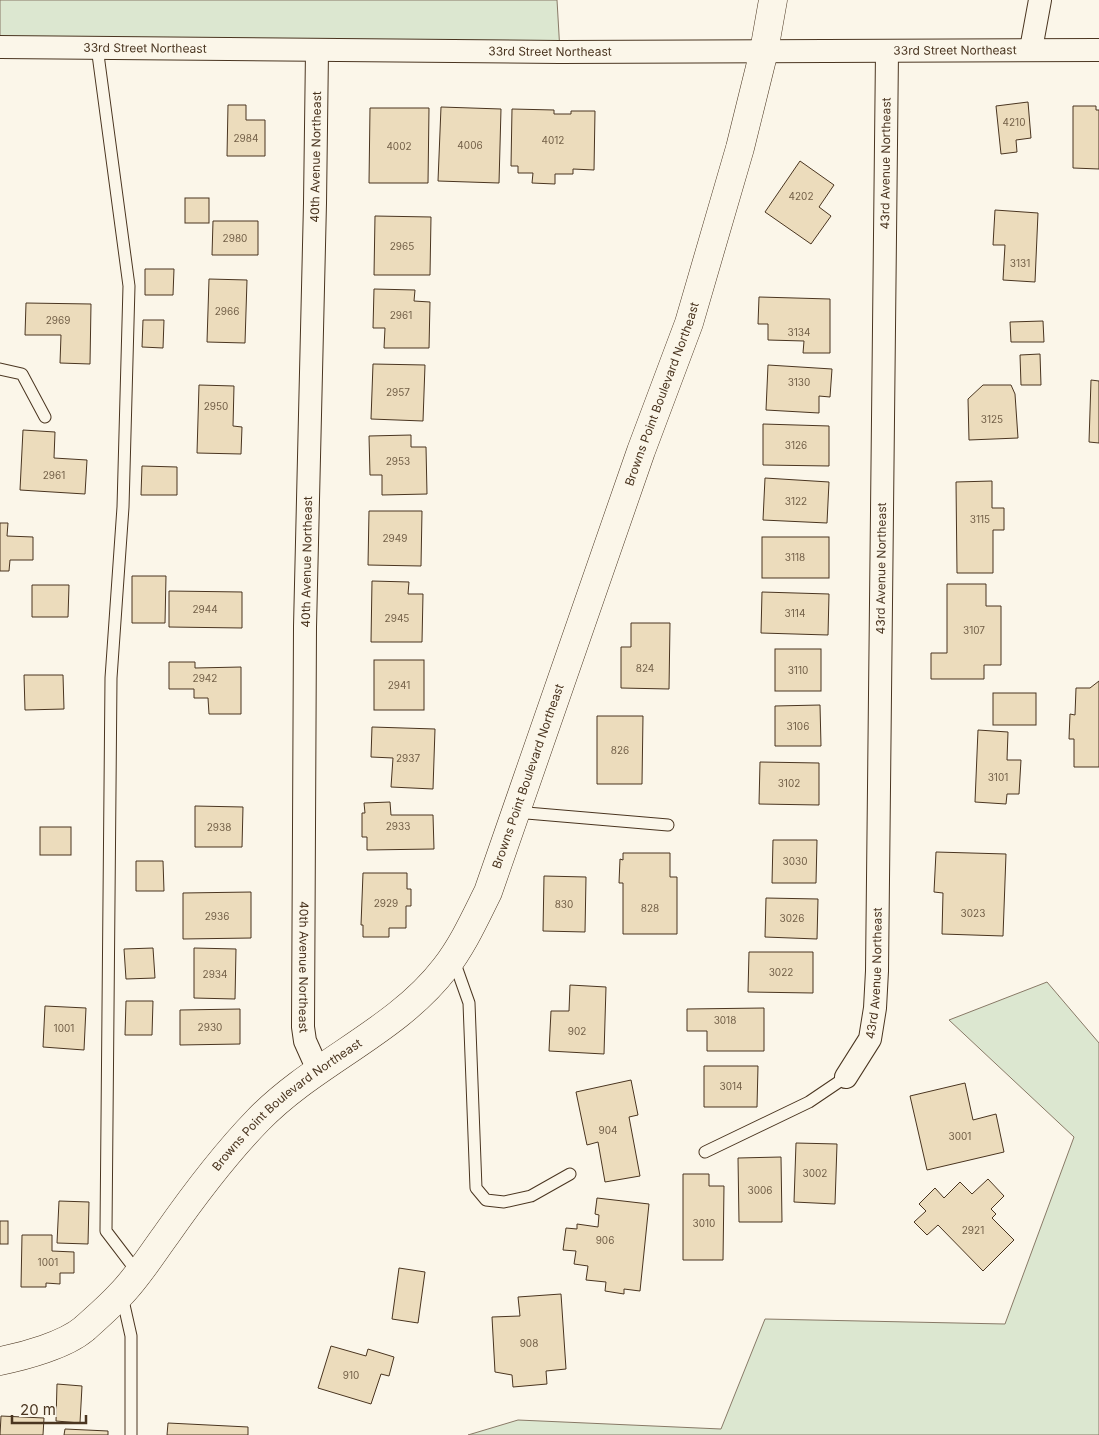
<svg xmlns="http://www.w3.org/2000/svg" width="1099" height="1435" font-family="Inter,sans-serif">
<rect width="100%" height="100%" fill="#fbf6e9"/>
<g fill="#dce7d0" stroke="#887966">
<path d="M0,0H557L560,52L0,47Z"/>
<path d="M1047,982L1099,1043V1435H468L518,1420L721,1429L765,1319L1005,1324L1074,1137L949,1020Z"/>
</g>
<g fill="#ecdcbc" stroke="#4a3520">
<path d="M1028,102L1031,138L1016,140L1017,152L1001,154L996,106Z"/>
<path d="M228,105H246V120H265V156H227Z"/>
<path d="M1073,106H1096V110H1099V169L1073,168Z"/>
<path d="M441,107L501,109L499,183L438,181Z"/>
<path d="M370,108H429L428,183H369Z"/>
<path d="M512,109L554,110V114H571V111H595L594,170L573,169V174H555V184L532,183L533,173H518V166H511Z"/>
<path d="M800,161L834,185L819,207L831,216L811,244L765,212Z"/>
<rect x="185" y="198" width="24" height="25"/>
<path d="M995,210L1038,213L1035,282L1003,280L1005,245H993Z"/>
<path d="M375,216L431,217L430,275H374Z"/>
<path d="M213,221H258V255H212Z"/>
<path d="M145,269H174L173,295H145Z"/>
<path d="M209,279L247,280L245,343L207,342Z"/>
<path d="M374,289L415,290L414,301L430,302L429,348H384L385,328H373Z"/>
<path d="M759,297L830,299V353H803L804,341L768,340V324H758Z"/>
<path d="M26,303L91,304L90,364L60,363L61,335H25Z"/>
<path d="M143,320H164L163,348L142,347Z"/>
<path d="M1043,321L1044,342H1011L1010,322Z"/>
<path d="M1040,354L1041,385H1021L1020,355Z"/>
<path d="M373,364L425,365L423,421L371,419Z"/>
<path d="M768,365L832,369L830,397L819,396V413L766,410Z"/>
<path d="M1091,380L1099,381V443L1089,442Z"/>
<path d="M199,385L234,386L233,426L242,427L241,454L197,453Z"/>
<path d="M983,385H1011L1015,394L1018,438L969,440L968,399Z"/>
<path d="M763,424L829,426V466L763,465Z"/>
<path d="M23,430L55,432L54,458L87,460L85,494L20,490Z"/>
<path d="M411,435V447H426L427,494L382,495V475H370L369,436Z"/>
<path d="M142,466L177,467V495H141Z"/>
<path d="M765,478L829,482L827,523L763,520Z"/>
<path d="M992,481V508H1004V530H993V573H957L956,482Z"/>
<path d="M369,511H422L421,566L368,565Z"/>
<path d="M0,523H8L7,536L33,537V560H10L9,571H0Z"/>
<rect x="762" y="537" width="67" height="41"/>
<path d="M132,576H166L165,623H132Z"/>
<path d="M372,581L409,582L408,594H423L422,642H371Z"/>
<path d="M947,584H986V606H1001V665H984V679H931V653H947Z"/>
<path d="M32,585H69L68,617H32Z"/>
<path d="M169,591L242,592V628L169,627Z"/>
<path d="M762,592L829,594L828,635L761,633Z"/>
<path d="M631,623H670L669,689L621,688V647H631Z"/>
<rect x="775" y="649" width="46" height="42"/>
<rect x="374" y="660" width="50" height="50"/>
<path d="M169,662H195V668L241,667V714H209L208,698H194V689H169Z"/>
<path d="M24,675H63L64,709L25,710Z"/>
<path d="M1099,681V767H1074V739H1069L1070,714L1075,715L1076,688H1090Z"/>
<rect x="993" y="693" width="43" height="32"/>
<path d="M820,705L821,746H775V706Z"/>
<path d="M597,716H643L642,784H597Z"/>
<path d="M372,727L435,729L433,789L391,787L393,758L371,757Z"/>
<path d="M978,730L1008,732L1007,760H1021L1019,794H1007L1006,804L975,802Z"/>
<path d="M760,762L819,763V805L759,804Z"/>
<path d="M390,802L391,815H433L434,849L367,850V837H362V813H365L364,803Z"/>
<path d="M195,806L243,807L242,847H195Z"/>
<rect x="40" y="827" width="31" height="28"/>
<path d="M773,840H817L816,883H772Z"/>
<path d="M936,852L1006,854L1003,936L942,934L943,893L934,892Z"/>
<path d="M623,853H670V877H677V934H623V883H619L620,859L623,860Z"/>
<path d="M136,861H163L164,891H136Z"/>
<path d="M363,873H407V889H411V906H406V928H389V937H363V925H361Z"/>
<path d="M544,876L586,877L585,932L543,931Z"/>
<path d="M251,892V938L183,939V893Z"/>
<path d="M766,898L818,899L817,939L765,937Z"/>
<path d="M153,948L155,978L126,979L124,949Z"/>
<path d="M194,948L236,949L235,999L194,998Z"/>
<path d="M749,952H813V993L748,992Z"/>
<path d="M570,985L606,987L604,1054L549,1051L551,1011H569Z"/>
<path d="M126,1001H153L152,1035H125Z"/>
<path d="M45,1006L86,1008L84,1050L43,1047Z"/>
<path d="M764,1008V1051H707V1031H687V1009Z"/>
<path d="M240,1009V1044L180,1045V1010Z"/>
<path d="M704,1066H758L757,1107H704Z"/>
<path d="M631,1080L638,1115L629,1117L640,1176L605,1182L598,1142L587,1145L576,1092Z"/>
<path d="M965,1083L973,1120L996,1114L1004,1152L927,1170L910,1096Z"/>
<path d="M796,1143L837,1144L835,1204L794,1202Z"/>
<path d="M781,1157L782,1222H739L738,1158Z"/>
<path d="M683,1174H709V1186H724L723,1260H683Z"/>
<path d="M988,1179L1004,1196L991,1209L996,1214L992,1218L1014,1240L983,1271L938,1225L927,1235L914,1222L926,1211L919,1204L935,1188L944,1198L960,1182L972,1194Z"/>
<path d="M597,1198L649,1204L640,1291L624,1289V1294L605,1291L606,1282L586,1280L588,1266L574,1264L576,1251L563,1250L566,1228L577,1229V1224L598,1227L599,1215L595,1214Z"/>
<path d="M59,1201L89,1202L88,1244L57,1243Z"/>
<rect x="0" y="1221" width="8" height="23"/>
<path d="M22,1235H52V1251L74,1252V1273H60V1284L46,1283V1287H21Z"/>
<path d="M399,1268L425,1272L418,1323L392,1319Z"/>
<path d="M561,1294L566,1369L546,1371L547,1384L513,1387L512,1375L495,1372L492,1317L520,1316L518,1297Z"/>
<path d="M331,1346L366,1356L368,1349L394,1357L389,1376L381,1374L371,1404L318,1388Z"/>
<path d="M57,1384L82,1386L80,1423L56,1421Z"/>
<path d="M1,1416L44,1418L43,1435H0Z"/>
<path d="M168,1423L248,1427V1435H167Z"/>
<path d="M65,1429L108,1431V1435H64Z"/>
</g>
<g fill="none" stroke-linecap="round" stroke-linejoin="round">
<defs>
<g id="service">
<path d="M97,47L129,286L123,507L111,678L106,1231L138,1273"/>
<path d="M0,369L22,374L45,417"/>
<path d="M515,812L668,825"/>
<path d="M453,958L469,1003L476,1188L486,1200L504,1202L531,1196L570,1174"/>
<path d="M705,1152L809,1102L846,1077"/>
<path d="M122,1296L131,1336V1435"/>
</g>
<g id="minor">
<path id="s1" d="M0,47L560,52L1099,50"/>
<path d="M1031,49L1040,0"/>
<path id="s2" d="M317,51L315,203L305,627L303,1027L305,1041L318,1070"/>
<path id="s3" d="M846,1077L870,1039L875,1008L877,971L887,52"/>
</g>
<g id="tertiary">
<path id="s4" d="M0,1361C25,1356 65,1345 84,1329C96,1318 109,1307 120,1295C137,1278 152,1254 166,1235C194,1195 224,1155 258,1120C314,1062 396,1032 445,968C463,945 475,918 488,892L641,451L689,323L740,148L764,51L773,0"/>
</g>
</defs>
<use href="#service" stroke="#4a3520" stroke-width="13"/>
<use href="#minor" stroke="#4a3520" stroke-width="24"/>
<use href="#tertiary" stroke="#4a3520" stroke-width="29"/>
<use href="#service" stroke="#fbf6e9" stroke-width="11"/>
<use href="#minor" stroke="#fbf6e9" stroke-width="22"/>
<use href="#tertiary" stroke="#fbf6e9" stroke-width="28"/>
</g>
<g text-anchor="middle" stroke-width="4" stroke-linejoin="round" paint-order="stroke">
<g font-size="10" fill="#725f47">
<text x="1014" y="126">4210</text>
<text x="246" y="142">2984</text>
<text x="553" y="144">4012</text>
<text x="470" y="149">4006</text>
<text x="399" y="150">4002</text>
<text x="801" y="200">4202</text>
<text x="235" y="242">2980</text>
<text x="402" y="250">2965</text>
<text x="1020" y="267">3131</text>
<text x="227" y="315">2966</text>
<text x="401" y="319">2961</text>
<text x="58" y="324">2969</text>
<text x="799" y="336">3134</text>
<text x="799" y="386">3130</text>
<text x="398" y="396">2957</text>
<text x="216" y="410">2950</text>
<text x="992" y="423">3125</text>
<text x="796" y="449">3126</text>
<text x="398" y="465">2953</text>
<text x="54" y="479">2961</text>
<text x="796" y="505">3122</text>
<text x="980" y="523">3115</text>
<text x="395" y="542">2949</text>
<text x="795" y="561">3118</text>
<text x="205" y="613">2944</text>
<text x="795" y="617">3114</text>
<text x="397" y="622">2945</text>
<text x="974" y="634">3107</text>
<text x="645" y="672">824</text>
<text x="798" y="674">3110</text>
<text x="205" y="682">2942</text>
<text x="399" y="689">2941</text>
<text x="798" y="730">3106</text>
<text x="620" y="754">826</text>
<text x="408" y="762">2937</text>
<text x="998" y="781">3101</text>
<text x="789" y="787">3102</text>
<text x="398" y="830">2933</text>
<text x="219" y="831">2938</text>
<text x="795" y="865">3030</text>
<text x="386" y="907">2929</text>
<text x="564" y="908">830</text>
<text x="650" y="912">828</text>
<text x="973" y="917">3023</text>
<text x="217" y="920">2936</text>
<text x="792" y="922">3026</text>
<text x="781" y="976">3022</text>
<text x="215" y="978">2934</text>
<text x="725" y="1024">3018</text>
<text x="210" y="1031">2930</text>
<text x="64" y="1032">1001</text>
<text x="577" y="1035">902</text>
<text x="731" y="1090">3014</text>
<text x="608" y="1134">904</text>
<text x="960" y="1140">3001</text>
<text x="815" y="1177">3002</text>
<text x="760" y="1194">3006</text>
<text x="704" y="1227">3010</text>
<text x="973" y="1234">2921</text>
<text x="605" y="1244">906</text>
<text x="48" y="1266">1001</text>
<text x="529" y="1347">908</text>
<text x="351" y="1379">910</text>
</g>
<g font-size="12" fill="#4a3520" stroke="#fbf6e9">
<text dy="4" stroke="none"><textPath href="#s1" startOffset="145">33rd Street Northeast</textPath></text>
<text dy="4" stroke="none"><textPath href="#s1" startOffset="955">33rd Street Northeast</textPath></text>
<text dy="4" stroke="none"><textPath href="#s1" startOffset="550">33rd Street Northeast</textPath></text>
<text transform="translate(316 157) rotate(-89)" y="4">40th Avenue Northeast</text>
<text dy="4" stroke="none"><textPath href="#s3" startOffset="921">43rd Avenue Northeast</textPath></text>
<text dy="4" stroke="none"><textPath href="#s4" startOffset="1220">Browns Point Boulevard Northeast</textPath></text>
<text transform="translate(307 562) rotate(-89)" y="4">40th Avenue Northeast</text>
<text dy="4" stroke="none"><textPath href="#s3" startOffset="516">43rd Avenue Northeast</textPath></text>
<text dy="4" stroke="none"><textPath href="#s4" startOffset="815">Browns Point Boulevard Northeast</textPath></text>
<text dy="4" stroke="none"><textPath href="#s2" startOffset="916">40th Avenue Northeast</textPath></text>
<text dy="4" stroke="none"><textPath href="#s3" startOffset="111">43rd Avenue Northeast</textPath></text>
<text dy="4" stroke="none"><textPath href="#s4" startOffset="395">Browns Point Boulevard Northeast</textPath></text>
</g>
</g>
<path d="M12 1415v8h74v-8" fill="none" stroke="#4a3520" stroke-width="2.5"/>
<text x="20" y="1415" font-size="15" fill="#4a3520" stroke="#fbf6e9" stroke-width="4" paint-order="stroke">20 m</text>
</svg>
